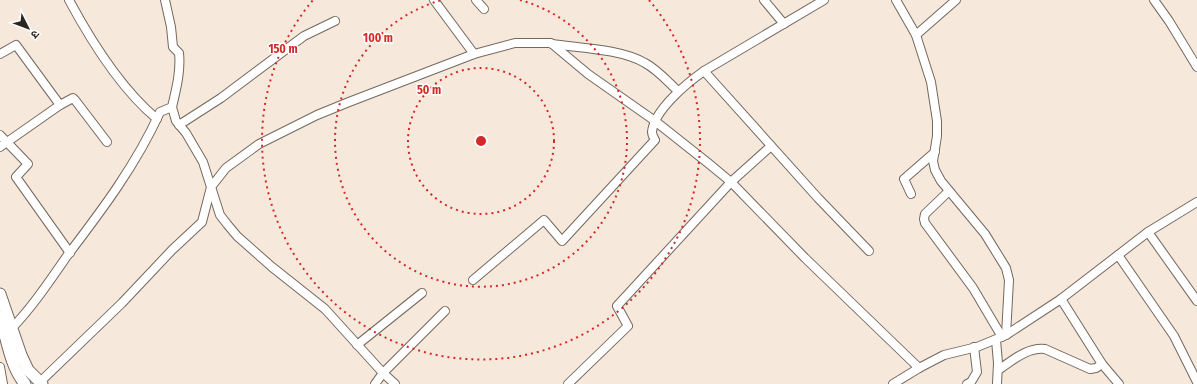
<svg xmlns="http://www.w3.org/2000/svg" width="1197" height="384" font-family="'Fira Sans Condensed','Noto Sans Devanagari',sans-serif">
<rect width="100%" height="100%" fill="#f6e8db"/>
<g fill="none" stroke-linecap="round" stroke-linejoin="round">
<defs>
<g id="street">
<path d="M69,0C91,41 121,89 157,119"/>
<path d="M434,0L474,54"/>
<path d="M476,0L484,9"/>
<path d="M764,0L784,24"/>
<path d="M824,0L704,71L818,198L869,251"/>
<path d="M896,0L916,35L931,82L937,121V136L933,161L935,170L941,181L985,234L1006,268L1009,280L1006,335"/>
<path d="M1154,0L1169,21L1197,67"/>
<path d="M916,35L956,0"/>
<path d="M552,44C580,48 621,49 645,63C658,70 668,82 678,91"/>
<path d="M0,54L16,45L60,105"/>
<path d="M172,107L176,121L186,133L203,162L220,215L227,224L237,236L272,267L325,309L383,373L395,384"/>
<path d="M179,125L221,98L304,36L335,21"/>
<path d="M0,135L28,164L16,177L70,253"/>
<path d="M0,147L60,105L73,98L75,100L107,142"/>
<path d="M949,191L925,214L924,219L925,223L973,288L1002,337"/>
<path d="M911,194L904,179L935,152"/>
<path d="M1148,232L1197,301"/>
<path d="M1118,255L1174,336L1197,382"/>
<path d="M473,280L544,220L562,241L655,140C654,138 652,135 652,132C654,110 687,83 704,71"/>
<path d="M1061,299L1102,364L1119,384"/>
<path d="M9,331C31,309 49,282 67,256C102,210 136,165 160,112L172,107C176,90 181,71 179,53L173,47L171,27L165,0"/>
<path d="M996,340L998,363L997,384"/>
<path d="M357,345L422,293"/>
<path d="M0,367L3,384"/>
<path d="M998,370C1012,361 1027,347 1045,349L1090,369L1096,368L1102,364"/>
<path d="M40,382L122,303L172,250L202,222L211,187L226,168L259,144L317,115L349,102L474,54L515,43H551L588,74L655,121L708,163L731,182L805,258L919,368"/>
<path d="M375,384L383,373L445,311"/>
<path d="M568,384L628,326L617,306L731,182L771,146"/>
<path d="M893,384L919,368L944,355L977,347L1006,335L1061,299L1148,232L1197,202"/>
<path d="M967,384L971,382L977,372L974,347"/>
</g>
<g id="secondary">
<path d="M0,294L21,355L28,370L42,384"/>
<path d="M0,317C7,339 10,366 25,384"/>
</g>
</defs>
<use href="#street" stroke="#74685d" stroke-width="10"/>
<use href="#secondary" stroke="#74685d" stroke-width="13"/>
<use href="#street" stroke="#fff" stroke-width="8"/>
<use href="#secondary" stroke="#fff" stroke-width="11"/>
</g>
<g fill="none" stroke="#d62828" stroke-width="2" stroke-dasharray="2 4">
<circle cx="481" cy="141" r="73"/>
<path d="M520 0A146 146 0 1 1 442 0"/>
<path d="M649 0A219 219 0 1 1 313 0"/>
</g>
<circle cx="481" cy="141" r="6" fill="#d62828" stroke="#fff" stroke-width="2"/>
<g font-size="12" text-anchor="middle" font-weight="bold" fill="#d62828" stroke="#fff" stroke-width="3" stroke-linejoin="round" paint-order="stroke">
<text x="378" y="42">100 m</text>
<text x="283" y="53">150 m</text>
<text x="429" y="94">50 m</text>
</g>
<g transform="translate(28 28) rotate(132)" stroke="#ffffff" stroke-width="3" paint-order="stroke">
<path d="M0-3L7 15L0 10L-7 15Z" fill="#2c2622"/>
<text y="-6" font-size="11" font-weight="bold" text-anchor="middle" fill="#2c2622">उ</text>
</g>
</svg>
